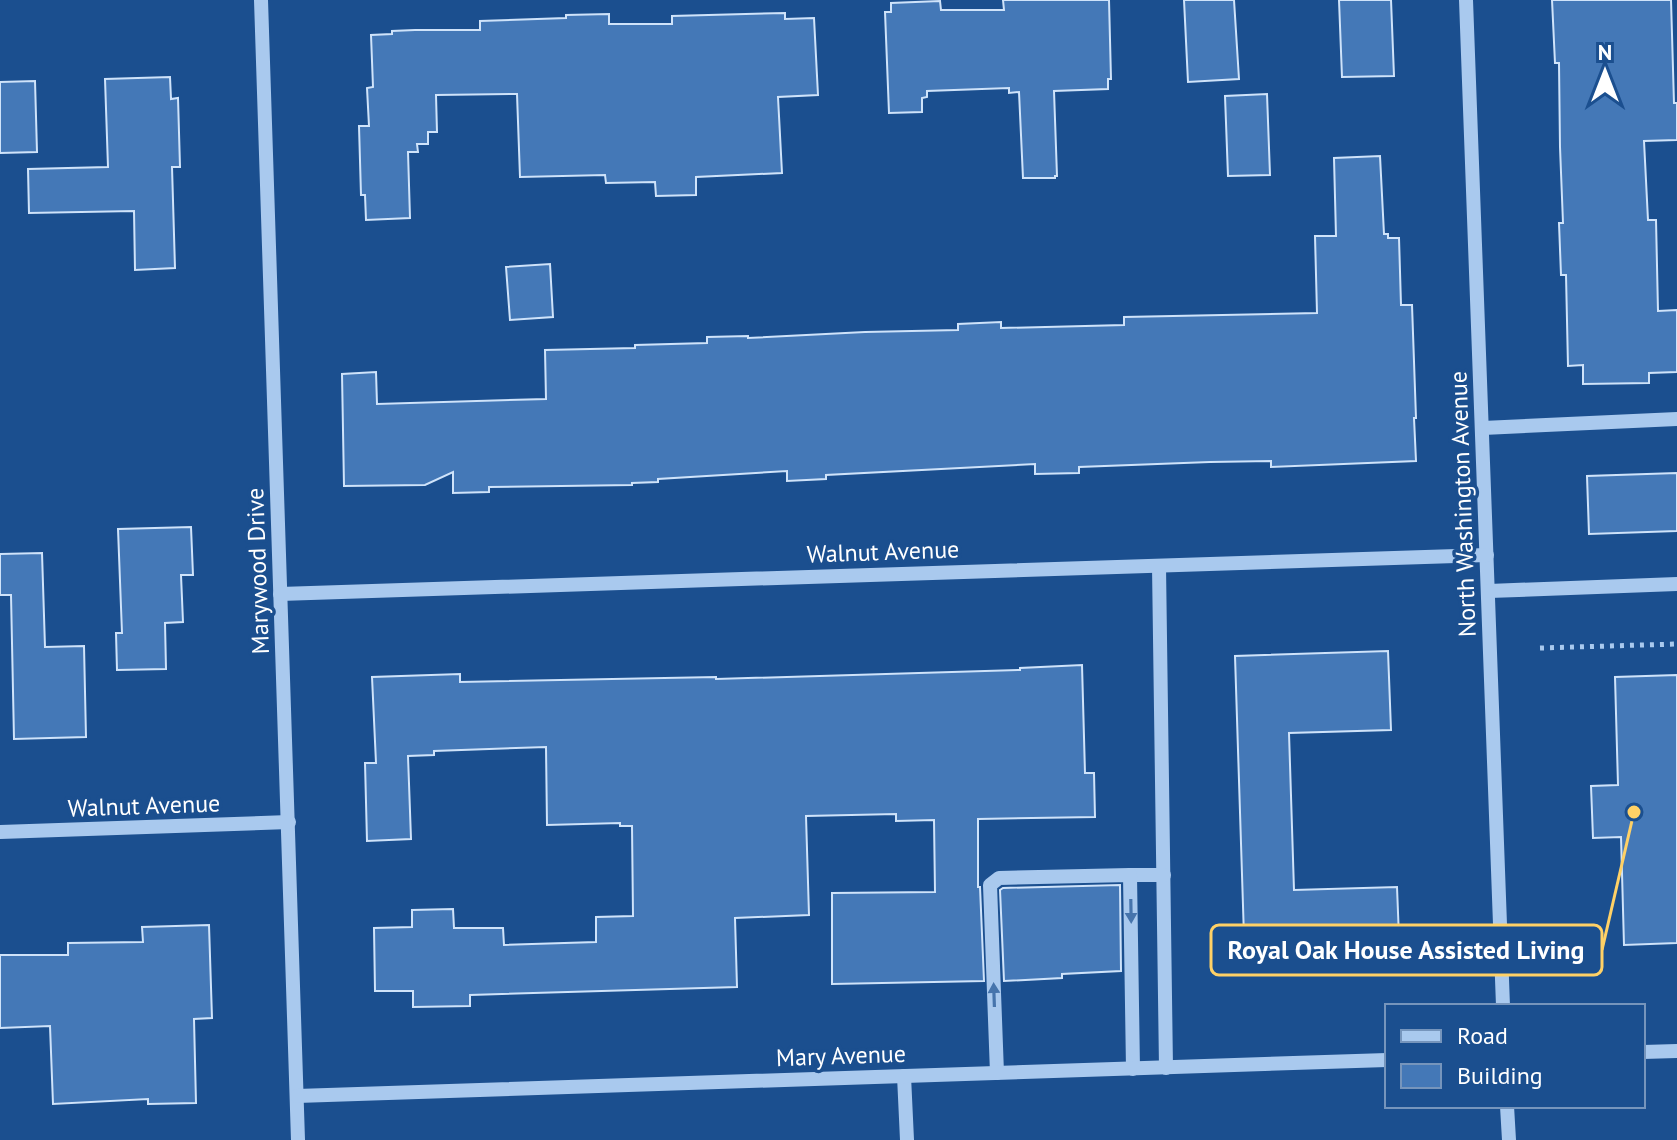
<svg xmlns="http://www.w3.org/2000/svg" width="1677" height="1140" font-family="'PT Sans',sans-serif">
<rect width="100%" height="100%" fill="#1b4f8f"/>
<g fill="#4478b7" stroke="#cfe3fa" stroke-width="2">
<path d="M1003,0H1109L1111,79H1108V89L1054,91L1057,176H1055V178H1023L1019,92L1009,93V88L927,91V97L922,98V112L889,113L885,12H891V3L940,1L941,10H1004Z"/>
<path d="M1184,0H1234L1239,79L1188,82Z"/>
<path d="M1339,0H1391L1394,76L1342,77Z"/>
<path d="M1552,0H1671L1674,103H1677V140L1644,141L1648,220H1656L1658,311L1677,310V372L1649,373V383L1583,384V365L1568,366L1566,275H1561L1559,223H1563L1560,147L1559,63H1555Z"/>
<path d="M785,13V19L814,18L818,95L778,97L782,173L696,177V195L656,196L655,182L606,183L605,175L520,177L517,94L436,95L437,132H428V144H417L418,152H408L410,218L366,220L365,195H361L359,126H369L367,88L373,87L371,35L392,34V31L415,30H480V21L566,18V15L609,14V24H672V16Z"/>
<path d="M170,77L171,99L178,98L180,167H172L175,268L135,270L134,211L29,213L28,169L108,167L105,79Z"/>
<path d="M35,81L37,152L0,153V82Z"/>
<path d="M1267,94L1270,175L1228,176L1225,96Z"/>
<path d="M1380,156L1384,234H1388V238H1399L1401,305H1412L1416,418H1414L1416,461L1271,467V461L1210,462L1079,467V473L1035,474V464L826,475V479L787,481V471L658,479V482L632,483V485L489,487V492L453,493V472L425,485L344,486L342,374L376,372L377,404L546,399L545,350L635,348V345L707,343V337L748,336V338L865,332L958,330V324L1001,322V328L1124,325V317L1317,313L1315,236H1336L1334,158Z"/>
<path d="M550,264L553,317L510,320L506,267Z"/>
<path d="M1677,473V531L1589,534L1587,476Z"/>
<path d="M191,527L193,575H181L183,622L165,623L166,669L117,670L116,633H122L118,529Z"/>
<path d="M42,553L45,647L84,646L86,737L14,739L11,595H0V554Z"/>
<path d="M1388,651L1391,730L1289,733L1294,890L1397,887L1400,963L1245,968L1235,656Z"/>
<path d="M1082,665L1085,773H1094L1095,817L978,819V887H980L984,981L832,984V893L935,892L934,820L896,821V814L806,816L809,915L735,918L737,987L470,995V1006L413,1007V991H375L374,928L412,927V910L453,909L454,928H503L504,945L596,942V917L633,916L632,826H620V823L547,825L546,747L434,751V755L408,756L411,839L367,841L365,763H376L372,677L460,674V682L716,677V679L1020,670V668Z"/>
<path d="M1677,675V943L1624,945L1621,837L1593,838L1591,786L1618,785L1615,677Z"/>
<path d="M1120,885L1121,971L1062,974V978L1004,981L1000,890L1003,888Z"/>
<path d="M209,925L212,1018L194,1019L196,1103L148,1104V1099L53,1104L50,1026L0,1028V955H68V943L143,942L142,927Z"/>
</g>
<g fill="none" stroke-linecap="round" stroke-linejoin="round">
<path stroke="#a9c9ee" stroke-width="5" stroke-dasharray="4 6" stroke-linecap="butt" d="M1540,648L1677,644"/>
<g stroke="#a9c9ee" stroke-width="14">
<path d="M261,0L298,1140"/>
<path d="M1466,0L1503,1006"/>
<path d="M1483,428L1677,419"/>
<path d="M1159,566L1166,1068"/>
<path d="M1489,591L1677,584"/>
<path d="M280,594L1487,555"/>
<path d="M0,832L289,822"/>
<path d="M1130,875H1164"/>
<path d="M1643,1052L1677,1051"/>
<path d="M997,1073L990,885L999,878L1130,875L1133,1069"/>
<path d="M904,1076L907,1140"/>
<path d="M297,1096L1387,1060"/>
<path d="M1507,1106L1509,1140"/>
</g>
</g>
<defs><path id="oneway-solid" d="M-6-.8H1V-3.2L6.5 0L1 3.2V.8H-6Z" transform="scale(2)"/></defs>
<g fill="#4674ac">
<use href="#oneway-solid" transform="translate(1131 911) rotate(89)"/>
<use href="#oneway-solid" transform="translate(994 995) rotate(-92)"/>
</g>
<g text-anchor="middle" stroke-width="7" stroke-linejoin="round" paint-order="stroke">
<g font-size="24" fill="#fff" stroke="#1b4f8f">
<text transform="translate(1463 504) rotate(-92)" y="8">North Washington Avenue</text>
<text transform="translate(883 552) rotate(-2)" y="8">Walnut Avenue</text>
<text transform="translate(258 571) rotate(-92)" y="8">Marywood Drive</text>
<text transform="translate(144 806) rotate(-2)" y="8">Walnut Avenue</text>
<text transform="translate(841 1056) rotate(-2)" y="8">Mary Avenue</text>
</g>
</g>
<path fill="none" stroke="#ffd166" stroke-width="3" d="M1634 812L1602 950"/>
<circle fill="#ffd166" stroke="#1b4f8f" stroke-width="3" cx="1634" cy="812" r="8"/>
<rect fill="#1b4f8f" stroke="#ffd166" stroke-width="3" x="1211" y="925" width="391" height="50" rx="8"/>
<g font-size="26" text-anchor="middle" font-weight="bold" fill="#fff">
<text x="1406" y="959">Royal Oak House Assisted Living</text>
</g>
<rect x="1385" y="1004" width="260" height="104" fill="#1b4f8f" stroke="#7695bc" stroke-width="2"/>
<rect x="1401" y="1030" width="40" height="12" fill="#a9c9ee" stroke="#7695bc" stroke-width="2"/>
<text x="1457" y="1044" font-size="24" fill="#ffffff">Road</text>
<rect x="1401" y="1064" width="40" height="24" fill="#4478b7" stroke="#7695bc" stroke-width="2"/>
<text x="1457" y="1084" font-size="24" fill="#ffffff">Building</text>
<g transform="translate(1605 72)" stroke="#1b4f8f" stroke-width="6" paint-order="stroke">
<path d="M0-6L14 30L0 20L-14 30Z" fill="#ffffff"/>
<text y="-12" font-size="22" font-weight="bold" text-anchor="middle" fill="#ffffff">N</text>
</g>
</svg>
